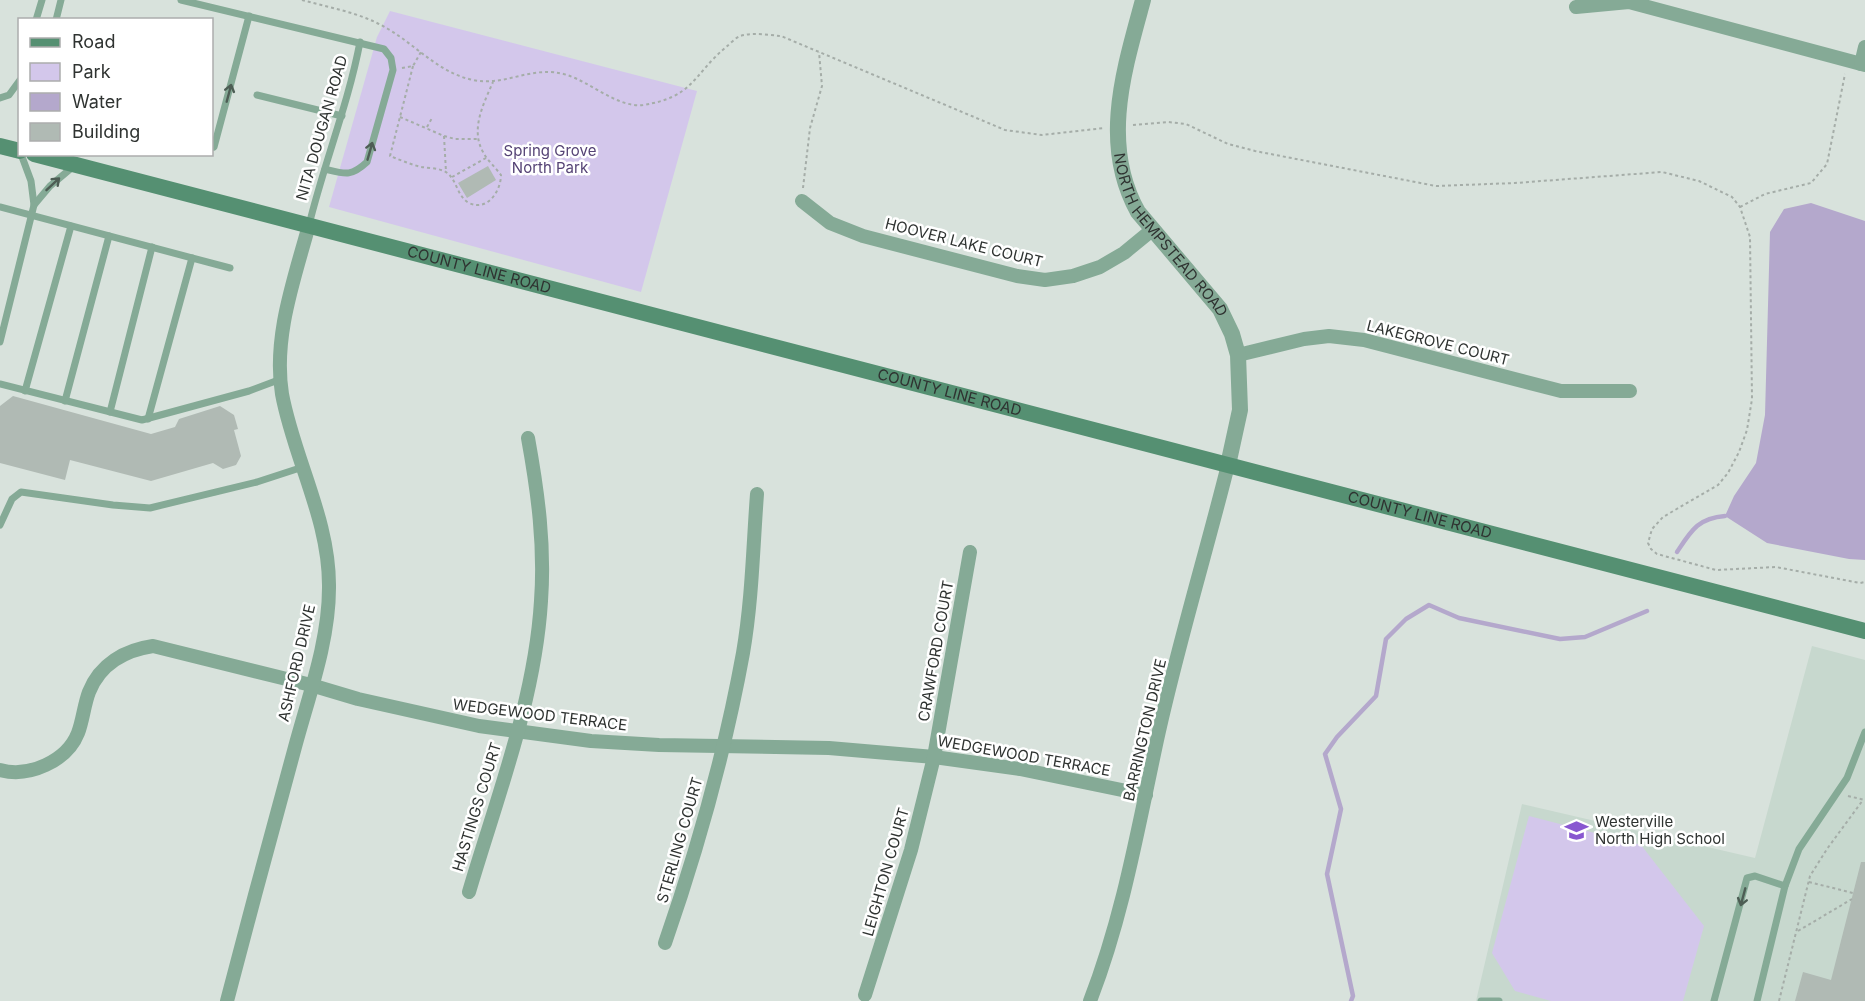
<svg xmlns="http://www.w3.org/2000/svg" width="1865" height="1001" font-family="Inter,sans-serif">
<rect width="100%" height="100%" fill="#d8e2dc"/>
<path fill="#c7d8ce" d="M1812,646L1865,660V1001H1476L1522,804L1755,858Z"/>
<g fill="#d3c7eb">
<path d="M390,11L697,91L641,292L329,207L377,37Z"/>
<path d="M1529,816L1641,845L1704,926L1683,1001H1551L1515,991L1492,953Z"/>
</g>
<path fill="#b4a8cc" d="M1811,203L1865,221V560L1849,559L1767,543L1725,516L1734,496L1756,463L1765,415L1770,232L1784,209Z"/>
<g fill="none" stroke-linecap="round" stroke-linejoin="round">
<g stroke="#b4a8cc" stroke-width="4.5">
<path d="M1677,552C1691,531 1698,518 1725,516"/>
<path d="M1351,1001L1353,996L1327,874L1341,809L1325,754L1337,737L1376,696L1386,639L1406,619L1429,605L1459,618L1560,639L1585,637L1647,611"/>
</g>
</g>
<g fill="#b0bab4">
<path d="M488,166L496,180L467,198L458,183Z"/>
<path d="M13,396L151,434L175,427L179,419L220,406L234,415L238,429L234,430L241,456L236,465L223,469L213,463L151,481L70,460L65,480L0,463V406Z"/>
<path d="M1861,862H1865V1001H1795L1803,972L1831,980Z"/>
</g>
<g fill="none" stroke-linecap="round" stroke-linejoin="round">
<g stroke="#a5ada8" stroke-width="2" stroke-dasharray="3 3" stroke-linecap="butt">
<path d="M302,0C331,8 362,13 388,29C417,46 439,73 473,80C506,87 532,64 567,75C590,82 618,108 643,105C694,97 692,76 726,47C730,44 735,38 740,36C753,32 768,35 781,36L1005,130L1042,135L1104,128"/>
<path d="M413,66L390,156C400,160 410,164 421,167C428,168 437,168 444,171C457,177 456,196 469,203C488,212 501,190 501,175C495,167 487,160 483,152C470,129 484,103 493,82"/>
<path d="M402,68L413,66L421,52"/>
<path d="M400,117L444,136L455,139H477"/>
<path d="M1133,125L1168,122L1186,124L1228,144L1255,151L1436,186L1515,183L1662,172L1699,181L1732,197L1740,207L1750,237L1752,399L1747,430L1739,452L1728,473L1718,485L1663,517L1652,529L1648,543L1651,549L1657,554L1716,570L1776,567L1860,583L1865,582"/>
<path d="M427,127L432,118"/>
<path d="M444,136L446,172"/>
<path d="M452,177L486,158"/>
<path d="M803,188L810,128L822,86L819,52"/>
<path d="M1740,207L1765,194L1811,183L1827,164L1845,74"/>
<path d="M1848,796L1865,800"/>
<path d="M1809,882L1853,893"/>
<path d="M1798,931L1852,899"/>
<path d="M1779,1001L1810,876L1827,849L1863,800"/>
</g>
<g stroke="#85aa96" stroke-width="7">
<path d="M181,0L384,49L391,58L393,70L367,162C351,177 345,174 325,169"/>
<path d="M36,20L42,0"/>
<path d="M56,20L61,0"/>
<path d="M257,95L342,116"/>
<path d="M0,98L9,95L20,80"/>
<path d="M212,146L214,147L249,16"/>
<path d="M21,154L31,181L34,205"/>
<path d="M0,207L230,268"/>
<path d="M309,225C324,163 348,105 360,42"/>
<path d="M0,342L34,205L50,186L75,165"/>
<path d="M0,384L142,420L249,391L281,379"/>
<path d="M25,391L71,226"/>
<path d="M65,401L109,236"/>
<path d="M110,412L152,247"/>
<path d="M148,419L192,258"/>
<path d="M0,525L12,499L21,492L113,505L150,508L257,482L303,467"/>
<path d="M1481,1001H1499"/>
<path d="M1714,1001L1747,878L1755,876L1785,886"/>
<path d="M1757,1001L1785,886L1799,849L1847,778L1865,732"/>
</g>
<g stroke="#85aa96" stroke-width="14">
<path d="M1576,7L1629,2L1865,65"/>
<path d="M1861,64L1865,47"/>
<path d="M802,201L830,223L863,236L1017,276L1045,280L1073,276L1100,267L1124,253L1152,230"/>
<path d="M1238,355L1304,339L1329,336L1364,340L1561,391H1630"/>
<path d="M0,770C29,778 67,761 78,733C83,720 84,705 89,692C100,664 125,650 153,646L311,685L358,699L479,726L591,741L659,745L829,748L934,757L1020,769L1146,795"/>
<path d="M469,892C497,797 535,700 541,601C545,546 538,493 528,438"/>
<path d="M665,943C698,848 725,752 743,653C752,601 753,547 757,494"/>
<path d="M865,995L911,850L934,757L970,552"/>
<path d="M227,1001C249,916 272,832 295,747C309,695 329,641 329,588C330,520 294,459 282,394C273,337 294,280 309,225"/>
<path d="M1090,1001C1123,916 1138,828 1157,740C1177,648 1205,557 1228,465"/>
</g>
<path stroke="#85aa96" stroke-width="16" id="s1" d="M1143,0C1124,70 1100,144 1138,212L1220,309L1232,334L1238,355L1240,410L1228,465"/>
<g stroke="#559072" stroke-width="16">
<path d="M0,146L20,151"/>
<path id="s2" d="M34,154L1865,631"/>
</g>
</g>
<defs><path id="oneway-shaft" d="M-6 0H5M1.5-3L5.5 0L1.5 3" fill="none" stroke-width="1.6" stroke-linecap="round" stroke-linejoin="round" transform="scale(1.5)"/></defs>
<g stroke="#4d5d54">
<use href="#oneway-shaft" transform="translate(229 93) rotate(-75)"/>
<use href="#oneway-shaft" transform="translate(370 151) rotate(-74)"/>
<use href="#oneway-shaft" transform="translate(53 184) rotate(-43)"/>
<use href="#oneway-shaft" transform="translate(1743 897) rotate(105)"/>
</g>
<defs>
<symbol id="school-bare" viewBox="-9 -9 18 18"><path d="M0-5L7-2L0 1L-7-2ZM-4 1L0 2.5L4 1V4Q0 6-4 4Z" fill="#8857d0" stroke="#fff" stroke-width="2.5" paint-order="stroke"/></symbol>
</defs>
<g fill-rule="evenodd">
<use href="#school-bare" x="1560" y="814" width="33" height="33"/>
</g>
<g text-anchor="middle" stroke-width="5" stroke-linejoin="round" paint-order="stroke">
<g font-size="15" fill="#2f3331" stroke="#fff">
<text transform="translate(322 128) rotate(-74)" y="5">NITA DOUGAN ROAD</text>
<text dy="5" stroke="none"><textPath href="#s1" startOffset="254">NORTH HEMPSTEAD ROAD</textPath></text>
<text transform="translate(964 243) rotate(14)" y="5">HOOVER LAKE COURT</text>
<text dy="5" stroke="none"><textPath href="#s2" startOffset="460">COUNTY LINE ROAD</textPath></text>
<text transform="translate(1438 343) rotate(14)" y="5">LAKEGROVE COURT</text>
<text dy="5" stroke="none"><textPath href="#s2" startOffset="946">COUNTY LINE ROAD</textPath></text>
<text dy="5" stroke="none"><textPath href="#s2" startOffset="1432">COUNTY LINE ROAD</textPath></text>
<text transform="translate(936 651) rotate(-80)" y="5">CRAWFORD COURT</text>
<text transform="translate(297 663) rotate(-77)" y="5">ASHFORD DRIVE</text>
<text transform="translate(540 715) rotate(7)" y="5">WEDGEWOOD TERRACE</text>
<text transform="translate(1145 730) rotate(-77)" y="5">BARRINGTON DRIVE</text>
<text transform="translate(1024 756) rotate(10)" y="5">WEDGEWOOD TERRACE</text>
<text transform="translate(477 807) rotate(-73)" y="5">HASTINGS COURT</text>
<text transform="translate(680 840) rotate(-74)" y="5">STERLING COURT</text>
<text transform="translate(886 872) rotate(-74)" y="5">LEIGHTON COURT</text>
</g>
<g font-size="15" fill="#554375" stroke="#fff">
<text x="550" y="156">Spring Grove<tspan x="550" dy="17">North Park</tspan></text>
</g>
<g font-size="15" fill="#2f3331" stroke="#fff" text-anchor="start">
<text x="1595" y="827">Westerville<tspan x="1595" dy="17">North High School</tspan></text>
</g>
</g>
<rect x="18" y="18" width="195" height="138" fill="#ffffff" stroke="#acadad" stroke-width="1.5"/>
<rect x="30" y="38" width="30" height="9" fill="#559072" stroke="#acadad" stroke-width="1.5"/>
<text x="72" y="48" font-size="18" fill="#2f3331">Road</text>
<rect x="30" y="63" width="30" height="18" fill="#d3c7eb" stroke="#acadad" stroke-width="1.5"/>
<text x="72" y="78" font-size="18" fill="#2f3331">Park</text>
<rect x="30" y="93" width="30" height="18" fill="#b4a8cc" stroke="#acadad" stroke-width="1.5"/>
<text x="72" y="108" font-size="18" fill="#2f3331">Water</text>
<rect x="30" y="123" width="30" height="18" fill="#b0bab4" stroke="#acadad" stroke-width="1.5"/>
<text x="72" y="138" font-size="18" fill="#2f3331">Building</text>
</svg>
